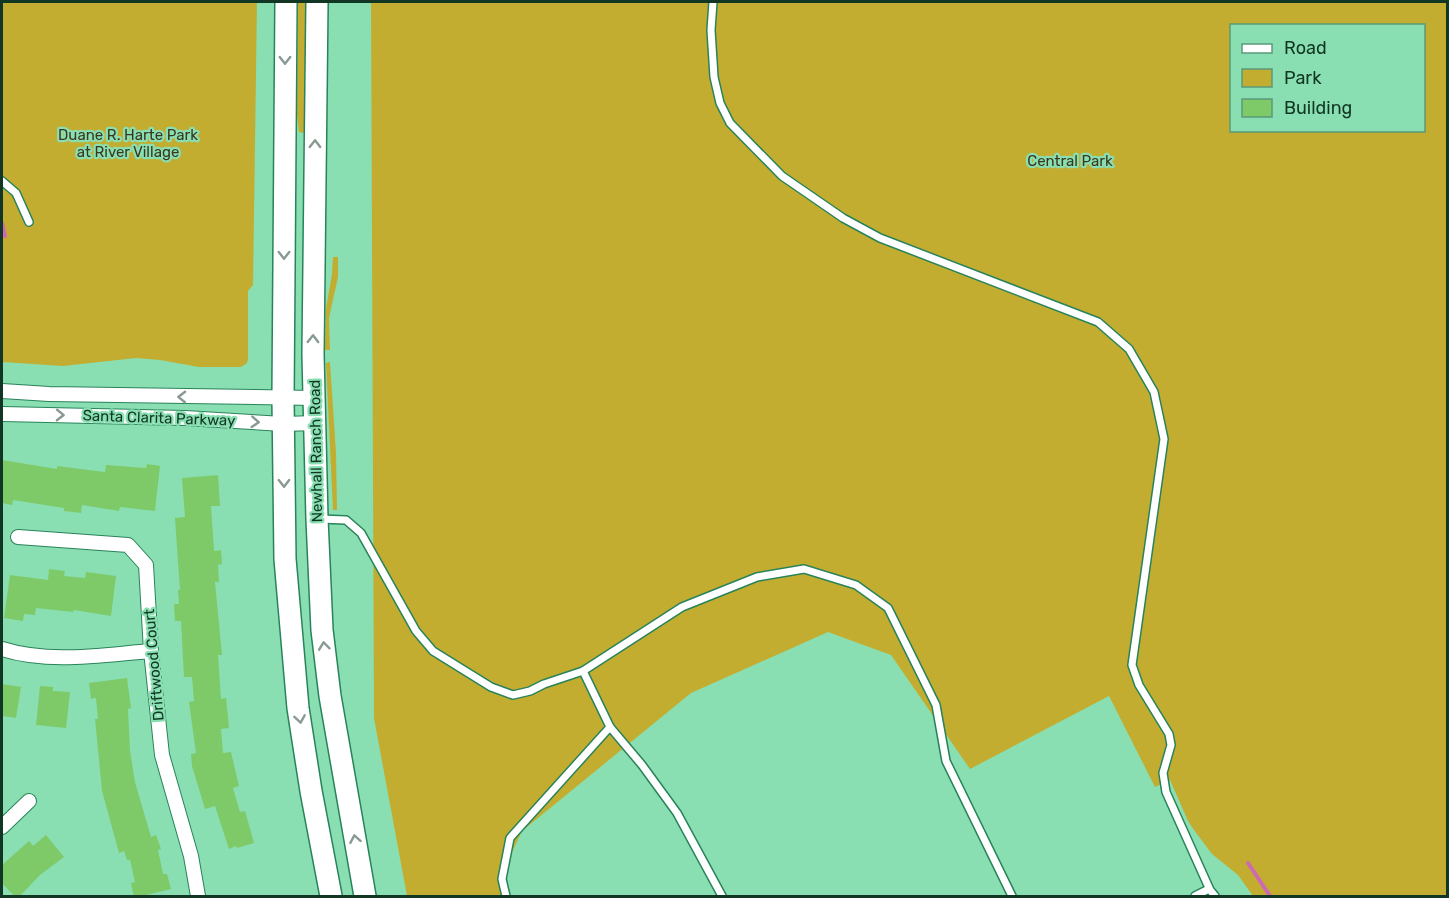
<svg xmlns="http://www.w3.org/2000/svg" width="1449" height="898" font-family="Rubik,sans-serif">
<rect width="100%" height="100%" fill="#89dfb1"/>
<g fill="#c2ad31" fill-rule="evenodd">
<path d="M2,2H257L253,285L248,291V359L247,363L241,367H199L160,360L136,358L63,366L2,362Z"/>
<path d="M298,2H307L305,131L303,133L299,132L297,115Z"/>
<path d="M371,2H1447V896H1253L1238,875L1212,854L1194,830L1188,821L1170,780L1155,787L1109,696L970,769L891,655L828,632L691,693L522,831L500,878L503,896H407L374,718ZM1232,26H1424V130H1232Z"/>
<path d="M333,257H338V277L329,318L330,350H325L326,309L332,274Z"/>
<path d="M330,362L336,453L337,510H333L326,363Z"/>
</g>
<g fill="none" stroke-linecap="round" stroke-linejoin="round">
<g stroke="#ce6ab1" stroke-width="4">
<path d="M2,223L5,236"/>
<path d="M1248,863L1270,896"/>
</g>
</g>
<g fill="#7eca69">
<path d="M2,460L57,469V466L105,472L106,465L146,468L147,464L160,466L155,511L120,507L119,511L82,505L81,513L64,511V508L13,500L12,505L2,503Z"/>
<path d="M218,475L220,506H211L214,551L221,550L222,564L218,565L219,582H215L222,655H218L221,699L226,698L229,728L221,729L223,753L231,752L239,786L233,788L240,812L245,811L254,843L237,848L236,846L229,849L215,806L205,809L192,766L191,754L196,753L189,702L194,701L192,677H184L181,621H175L174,604H179L178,590H180L175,518L185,517L182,478Z"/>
<path d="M49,569L65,571L64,576L85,578L86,572L116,576L111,616L74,610L73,612L36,608L35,615L24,614L23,621L4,618L10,575L48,580Z"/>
<path d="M127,678L131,708L128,709L130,751L135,782L151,837L156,835L161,849L158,850L163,874H167L171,889L138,897H134L131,883L135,882L130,860H127L124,851L119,853L102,791L95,719H98L96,698L91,699L89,683Z"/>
<path d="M2,684L21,687L16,718L2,716Z"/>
<path d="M40,686L53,687V691L70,692L66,728L36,725Z"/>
<path d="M46,835L64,857L40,875L19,897H15L2,883V865L29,841L33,846Z"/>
</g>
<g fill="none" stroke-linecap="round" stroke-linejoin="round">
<defs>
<g id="service">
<path d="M713,2L711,30L714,77L720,103L730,123L782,176L843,218L880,238L1098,322L1129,349L1154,392L1164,439L1132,665L1139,685L1169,734L1171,745L1163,773L1166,792L1210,890L1215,896"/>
<path d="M2,181L16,193L29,222"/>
<path d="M319,519L346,520L361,533L416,631L433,651L491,687L513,695L530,691L544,684L583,671L682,607L757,577L804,569L856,585L888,608L936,705L946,761L1012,896"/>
<path d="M583,671L610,727L642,765L677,813L722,896"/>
<path d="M506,896L502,879L510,838L610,727"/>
<path d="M1195,896L1209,889"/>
</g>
<g id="minor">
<path d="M2,391L49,394L315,398"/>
<path d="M2,414L185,418L283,424L316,423"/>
<path d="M18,537L128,545L146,565L151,651L162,755L191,856L198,896"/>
<path d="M2,649C50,664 101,655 151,651"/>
<path d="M2,827L29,801"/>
</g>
<g id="primary">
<path d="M286,2L283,398L285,559L298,708L311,791L331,896"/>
<path d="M317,2L313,354L317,519L322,630L330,696L365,896"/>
</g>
</defs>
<use href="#service" stroke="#29835a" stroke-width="10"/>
<use href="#minor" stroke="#29835a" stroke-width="16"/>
<use href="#primary" stroke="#29835a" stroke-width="24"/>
<use href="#service" stroke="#fff" stroke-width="7"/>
<use href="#minor" stroke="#fff" stroke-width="14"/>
<use href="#primary" stroke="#fff" stroke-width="21"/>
</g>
<defs><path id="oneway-chevron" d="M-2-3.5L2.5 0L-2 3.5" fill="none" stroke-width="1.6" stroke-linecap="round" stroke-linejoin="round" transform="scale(1.5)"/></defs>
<g stroke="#889a92">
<use href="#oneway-chevron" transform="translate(285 60) rotate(90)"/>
<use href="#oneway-chevron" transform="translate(315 144) rotate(-89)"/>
<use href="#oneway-chevron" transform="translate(284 255) rotate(90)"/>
<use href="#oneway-chevron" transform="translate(313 339) rotate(-89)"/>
<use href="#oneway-chevron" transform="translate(182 397) rotate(-179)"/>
<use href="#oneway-chevron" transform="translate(60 415) rotate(1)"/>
<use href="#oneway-chevron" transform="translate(255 422) rotate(4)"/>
<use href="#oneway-chevron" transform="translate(284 483) rotate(89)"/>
<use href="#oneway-chevron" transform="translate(324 646) rotate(-97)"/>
<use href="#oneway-chevron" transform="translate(300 719) rotate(81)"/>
<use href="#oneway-chevron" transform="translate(355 839) rotate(-100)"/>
</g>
<g text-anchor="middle" stroke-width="4.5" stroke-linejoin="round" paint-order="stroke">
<g font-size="15" fill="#3a361f" stroke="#89dfb1">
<text x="128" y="140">Duane R. Harte Park<tspan x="128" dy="17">at River Village</tspan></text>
<text x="1070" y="166">Central Park</text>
</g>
<g font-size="15" fill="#113624" stroke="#89dfb1">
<text transform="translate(159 418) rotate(2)" y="5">Santa Clarita Parkway</text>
<text transform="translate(316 451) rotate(-91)" y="5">Newhall Ranch Road</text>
<text transform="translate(154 665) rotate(-95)" y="5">Driftwood Court</text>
</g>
</g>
<rect width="1449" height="898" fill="none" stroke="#113624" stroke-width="6"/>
<rect x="1230" y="24" width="195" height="108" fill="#89dfb1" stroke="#599b79" stroke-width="1.5"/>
<rect x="1242" y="44" width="30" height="9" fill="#ffffff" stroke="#599b79" stroke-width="1.5"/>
<text x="1284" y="54" font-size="18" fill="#113624">Road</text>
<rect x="1242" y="69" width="30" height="18" fill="#c2ad31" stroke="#599b79" stroke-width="1.5"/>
<text x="1284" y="84" font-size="18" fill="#113624">Park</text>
<rect x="1242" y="99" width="30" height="18" fill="#7eca69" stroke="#599b79" stroke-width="1.5"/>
<text x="1284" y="114" font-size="18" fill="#113624">Building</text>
</svg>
